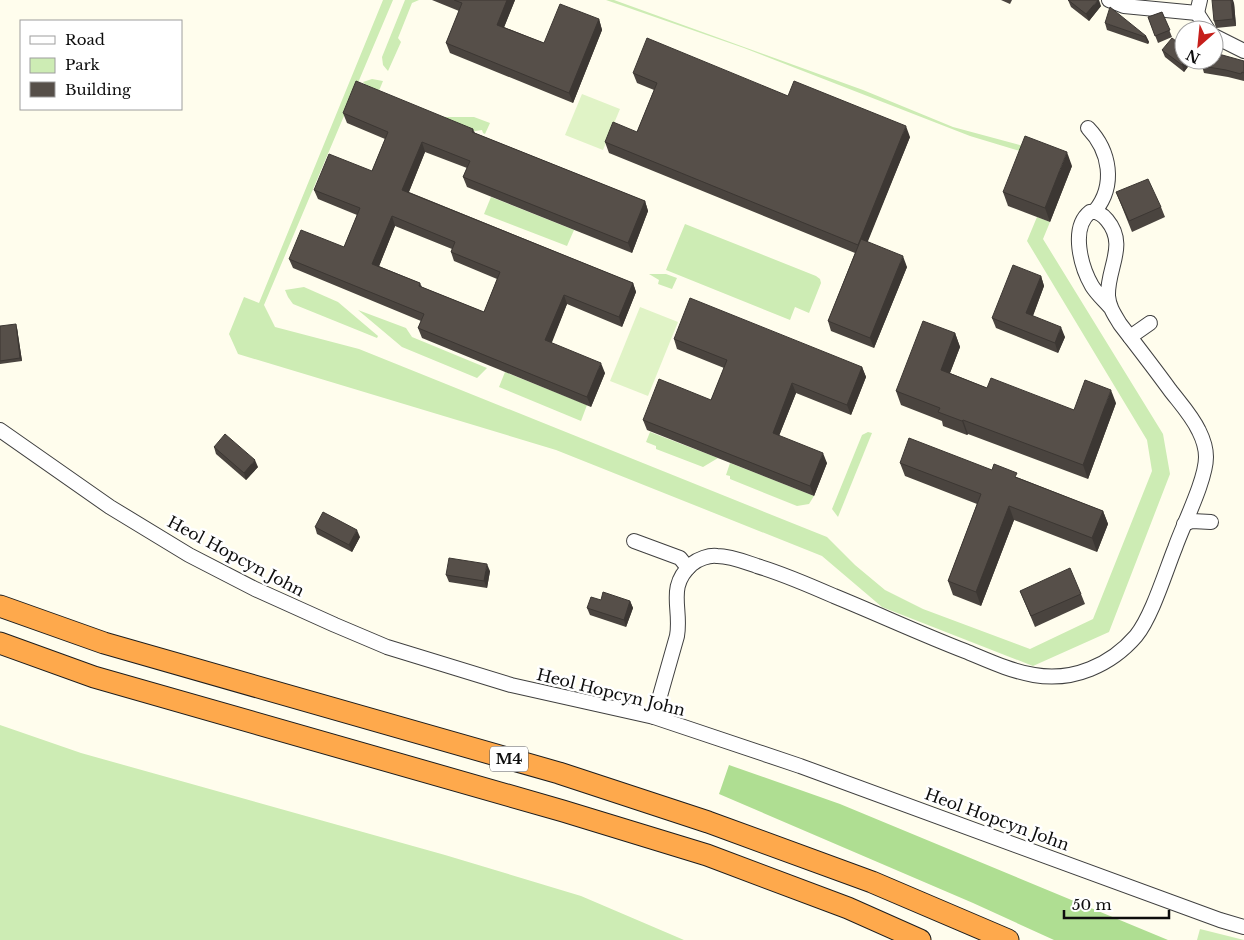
<svg xmlns="http://www.w3.org/2000/svg" width="1244" height="940" font-family="'Libre Baskerville',serif">
<rect width="100%" height="100%" fill="#fffded"/>
<g fill="#cdecb4">
<path d="M383,0H393L264,305L275,327L359,349L827,537L855,565L885,590L923,609L1030,649L1093,619L1152,471L1147,440L1027,241L1037,217L1050,222L1043,239L1163,434L1170,474L1109,632L1033,666L882,607L822,556L556,450L238,354L229,334L244,297L259,303Z"/>
<path d="M405,0H419L412,3L398,38L401,42L388,71L383,65L382,57Z"/>
<path d="M606,0H614L863,90L953,127L1027,147L1020,151L970,136L744,48Z"/>
<path d="M372,79L383,81L376,98L363,82Z"/>
<path d="M423,117H474L490,123L485,134L483,133L482,130L462,133Z"/>
<path d="M491,197L574,230L567,246L484,214Z"/>
<path d="M685,224L816,276L820,279L821,283L809,313L795,307L790,320L666,270Z"/>
<path d="M649,274H666L677,278L672,289L658,284L659,280Z"/>
<path d="M304,287L338,302L378,336L377,338L293,304L288,297L285,290Z"/>
<path d="M358,310L406,328L412,337L487,368L477,378L402,347Z"/>
<path d="M505,372L587,405L581,421L499,387Z"/>
<path d="M650,432L718,458L703,467L656,449V446L646,442Z"/>
<path d="M868,432L872,433L838,517L832,509L862,435Z"/>
<path d="M730,463L814,496L809,504L797,506L730,479V476L726,475Z"/>
<path d="M0,725L81,753L445,855L581,896L684,940H0Z"/>
<path d="M1200,929L1244,940H1197Z"/>
</g>
<path fill="#afde92" d="M729,765L840,804L1168,940H1054L973,903L719,794Z"/>
<g fill="#e0f3c6">
<path d="M582,94L620,109L603,150L565,135Z"/>
<path d="M640,307L678,322L648,396L610,381Z"/>
</g>
<g fill="none" stroke-linecap="round" stroke-linejoin="round">
<defs>
<g id="minor">
<path d="M1109,0L1124,6L1197,13"/>
<path d="M1197,13L1208,30"/>
<path d="M1197,13L1200,0"/>
<path d="M1214,36L1244,51"/>
<path d="M1088,128C1110,151 1116,185 1095,211"/>
<path d="M1130,337L1150,323"/>
<path d="M0,430L110,507L189,555L255,589L335,625L387,647L511,685L654,717L800,766L1220,920L1244,927"/>
<path d="M1184,524L1192,521L1211,522"/>
<path d="M634,541L680,558L688,568"/>
<path d="M654,717L677,636C682,608 666,587 692,564C698,559 709,555 717,556C731,556 745,562 757,566C784,574 809,585 834,596C878,614 921,634 965,651C987,660 1010,671 1034,675C1073,682 1111,665 1136,636C1152,616 1165,573 1175,548C1183,525 1206,480 1206,457C1206,448 1203,439 1199,431C1192,416 1180,403 1170,390C1154,368 1137,346 1120,324C1114,314 1109,307 1108,296C1107,268 1128,245 1107,220C1102,214 1097,211 1090,212C1070,228 1081,267 1092,286C1097,294 1104,300 1110,307"/>
</g>
<g id="highway">
<path d="M0,606L104,643L559,773L708,822L872,882L1008,940"/>
<path d="M0,643L94,677L563,811L707,855L848,908L920,940"/>
</g>
</defs>
<use href="#minor" stroke="#404040" stroke-width="16"/>
<use href="#highway" stroke="#1e1e1e" stroke-width="23"/>
<use href="#minor" stroke="#fff" stroke-width="14"/>
<use href="#highway" stroke="#fea94c" stroke-width="21"/>
</g>
<g fill="#4a443f" fill-rule="evenodd">
<path d="M432,0H515L504,27L544,43L599,19L602,30L573,103L450,53L446,43L459,11Z"/>
<path d="M1001,0H1012L1010,4Z"/>
<path d="M1068,0L1101,6L1089,21L1071,7Z"/>
<path d="M1234,3L1236,26L1216,28L1214,21Z"/>
<path d="M1162,12L1172,37L1158,43L1148,17Z"/>
<path d="M1105,23L1146,36L1149,42L1148,44L1107,30Z"/>
<path d="M1162,50L1184,60H1193L1184,72L1165,57Z"/>
<path d="M1244,61V81L1228,77L1204,73L1202,66Z"/>
<path d="M633,73L788,96L910,137L867,242L907,267L874,348L831,331L828,321L855,253L609,153L605,142L637,132L654,90L637,83Z"/>
<path d="M343,113L473,129L475,133L645,201L648,211L632,253L467,187L463,177L467,168L425,152L409,192L633,283L636,292L622,327L567,304L551,343L605,373L591,407L422,338L418,328L421,321L293,268L289,259L344,247L357,215L318,199L314,190L372,171L385,139L347,123ZM395,226L452,249L451,252L454,261L497,279L484,312L422,287L420,283L379,266Z"/>
<path d="M1072,166L1050,222L1008,206L1003,192Z"/>
<path d="M1116,192L1161,207L1165,217L1132,232Z"/>
<path d="M1041,276L1044,286L1033,316L1065,337L1058,353L996,328L992,318Z"/>
<path d="M0,326L17,328L22,361L0,364Z"/>
<path d="M955,333L960,347L950,373L987,388L1074,410L1116,403L1088,479L968,434L967,435L943,426L942,421L901,405L896,391Z"/>
<path d="M674,339L862,367L866,377L851,415L796,393L779,436L827,463L814,496L647,430L643,420L711,400L724,368L677,349Z"/>
<path d="M214,447L258,467L246,480L216,454Z"/>
<path d="M900,463L992,470L1019,478L1103,511L1108,524L1097,552L1014,520L981,606L953,595L948,581L977,504L905,476Z"/>
<path d="M315,527L360,537L352,552L317,534Z"/>
<path d="M490,571L487,588L449,582L446,575Z"/>
<path d="M1020,591L1081,594L1085,604L1035,627Z"/>
<path d="M601,600L630,601L633,608L626,627L590,615L587,608Z"/>
</g>
<g fill="#3c3733">
<path d="M507,0H515L501,35L497,25Z"/>
<path d="M1098,0H1099L1101,6L1089,21L1086,14Z"/>
<path d="M1231,0H1233L1234,3L1236,26L1233,19Z"/>
<path d="M599,19L602,30L573,103L569,93Z"/>
<path d="M1146,36L1149,42L1148,44L1145,37Z"/>
<path d="M1185,60H1193L1184,72L1182,65Z"/>
<path d="M906,126L910,137L862,256L858,245Z"/>
<path d="M422,142L425,152L406,199L402,190Z"/>
<path d="M1067,152L1072,166L1050,222L1045,208Z"/>
<path d="M645,201L648,211L632,253L628,243Z"/>
<path d="M392,216L395,226L376,274L372,264Z"/>
<path d="M903,256L907,267L874,348L870,338Z"/>
<path d="M1041,276L1044,286L1030,323L1026,313Z"/>
<path d="M633,283L636,292L622,327L619,317Z"/>
<path d="M564,295L567,304L549,350L545,340Z"/>
<path d="M16,324L17,328L22,361L20,358Z"/>
<path d="M1061,327L1065,337L1058,353L1055,343Z"/>
<path d="M955,333L960,347L946,383L941,370Z"/>
<path d="M601,363L605,373L591,407L587,397Z"/>
<path d="M862,367L866,377L851,415L847,405Z"/>
<path d="M792,383L796,393L776,443L773,433Z"/>
<path d="M1111,390L1116,403L1088,479L1083,465Z"/>
<path d="M963,420L968,434L967,435L962,421Z"/>
<path d="M823,453L827,463L814,496L810,486Z"/>
<path d="M255,460L258,467L246,480L244,473Z"/>
<path d="M1009,506L1014,520L981,606L976,592Z"/>
<path d="M1103,511L1108,524L1097,552L1092,538Z"/>
<path d="M357,530L360,537L352,552L349,545Z"/>
<path d="M487,564L490,571L487,588L484,581Z"/>
<path d="M630,601L633,608L626,627L624,620Z"/>
</g>
<g fill="#564f49" stroke="#3c3733" fill-rule="evenodd">
<path d="M454,0H507L497,25L544,43L560,4L599,19L569,93L446,43L462,3Z"/>
<path d="M1068,0H1098L1086,14Z"/>
<path d="M1212,0H1231L1233,19L1214,21Z"/>
<path d="M1110,7L1146,36L1145,37L1105,23Z"/>
<path d="M1162,12L1170,30L1155,36L1148,17Z"/>
<path d="M647,38L788,96L794,81L906,126L858,245L605,142L613,122L637,132L657,83L633,73Z"/>
<path d="M1172,38L1184,47V60H1185L1182,65L1162,50Z"/>
<path d="M1215,53L1244,61V73L1242,72L1241,74L1226,70L1202,66L1203,60H1214V56Z"/>
<path d="M356,81L473,129L472,132L645,201L628,243L463,177L470,161L422,142L402,190L633,283L619,317L564,295L545,340L601,363L587,397L418,328L424,314L289,259L301,230L344,247L360,208L314,190L329,154L372,171L388,132L343,113ZM392,216L455,242L451,252L500,272L484,312L419,286L420,283L372,264Z"/>
<path d="M1025,136L1067,152L1045,208L1003,192Z"/>
<path d="M1148,179L1161,207L1129,221L1116,192Z"/>
<path d="M861,239L903,256L870,338L828,321Z"/>
<path d="M1013,265L1041,276L1026,313L1061,327L1055,343L992,318Z"/>
<path d="M690,298L862,367L847,405L792,383L773,433L823,453L810,486L643,420L659,379L711,400L727,360L674,339Z"/>
<path d="M923,321L955,333L941,370L987,388L991,378L1074,410L1085,380L1111,390L1083,465L963,420L962,421L938,412L940,408L896,391Z"/>
<path d="M16,324L20,358L0,361V326Z"/>
<path d="M225,434L255,460L244,473L214,447Z"/>
<path d="M909,438L992,470L994,464L1017,473L1015,477L1103,511L1092,538L1009,506L976,592L948,581L981,494L900,463Z"/>
<path d="M323,512L357,530L349,545L315,527Z"/>
<path d="M449,558L487,564L484,581L446,575Z"/>
<path d="M1070,568L1081,594L1031,616L1020,591Z"/>
<path d="M603,592L630,601L624,620L587,608L591,597L601,600Z"/>
</g>
<g text-anchor="middle" stroke-width="5" stroke-linejoin="round" paint-order="stroke">
<rect fill="#fff" stroke="#565656" stroke-width="1" x="490" y="746.5" width="38" height="25" rx="4"/>
<g font-size="15" font-weight="bold" fill="#0d0d0d">
<text x="509" y="764">M4</text>
</g>
<g font-size="16" fill="#0d0d0d" stroke="#fff">
<text transform="translate(236 556) rotate(28)" y="6">Heol Hopcyn John</text>
<text transform="translate(611 692) rotate(14)" y="6">Heol Hopcyn John</text>
<text transform="translate(997 819) rotate(20)" y="6">Heol Hopcyn John</text>
</g>
</g>
<rect x="20" y="20" width="162" height="90" fill="#ffffff" stroke="#9e9e9e"/>
<rect x="30" y="36" width="25" height="8" fill="#ffffff" stroke="#9e9e9e"/>
<text x="65" y="45" font-size="15" fill="#0d0d0d">Road</text>
<rect x="30" y="58" width="25" height="15" fill="#cdecb4" stroke="#9e9e9e"/>
<text x="65" y="70" font-size="15" fill="#0d0d0d">Park</text>
<rect x="30" y="82" width="25" height="15" fill="#564f49" stroke="#9e9e9e"/>
<text x="65" y="95" font-size="15" fill="#0d0d0d">Building</text>
<g transform="translate(1199 45) rotate(207)"><circle r="24" fill="#ffffff" stroke="#9e9e9e"/>
<path d="M0-4L9 19L0 12L-9 19Z" fill="#c61f1b"/>
<text y="-8" font-size="14" font-weight="bold" text-anchor="middle" fill="#0d0d0d">N</text>
</g>
<path d="M1064 910v8h105v-8" fill="none" stroke="#0d0d0d" stroke-width="2.5"/>
<text x="1072" y="910" font-size="15" fill="#0d0d0d" stroke="#ffffff" stroke-width="4" paint-order="stroke">50 m</text>
</svg>
